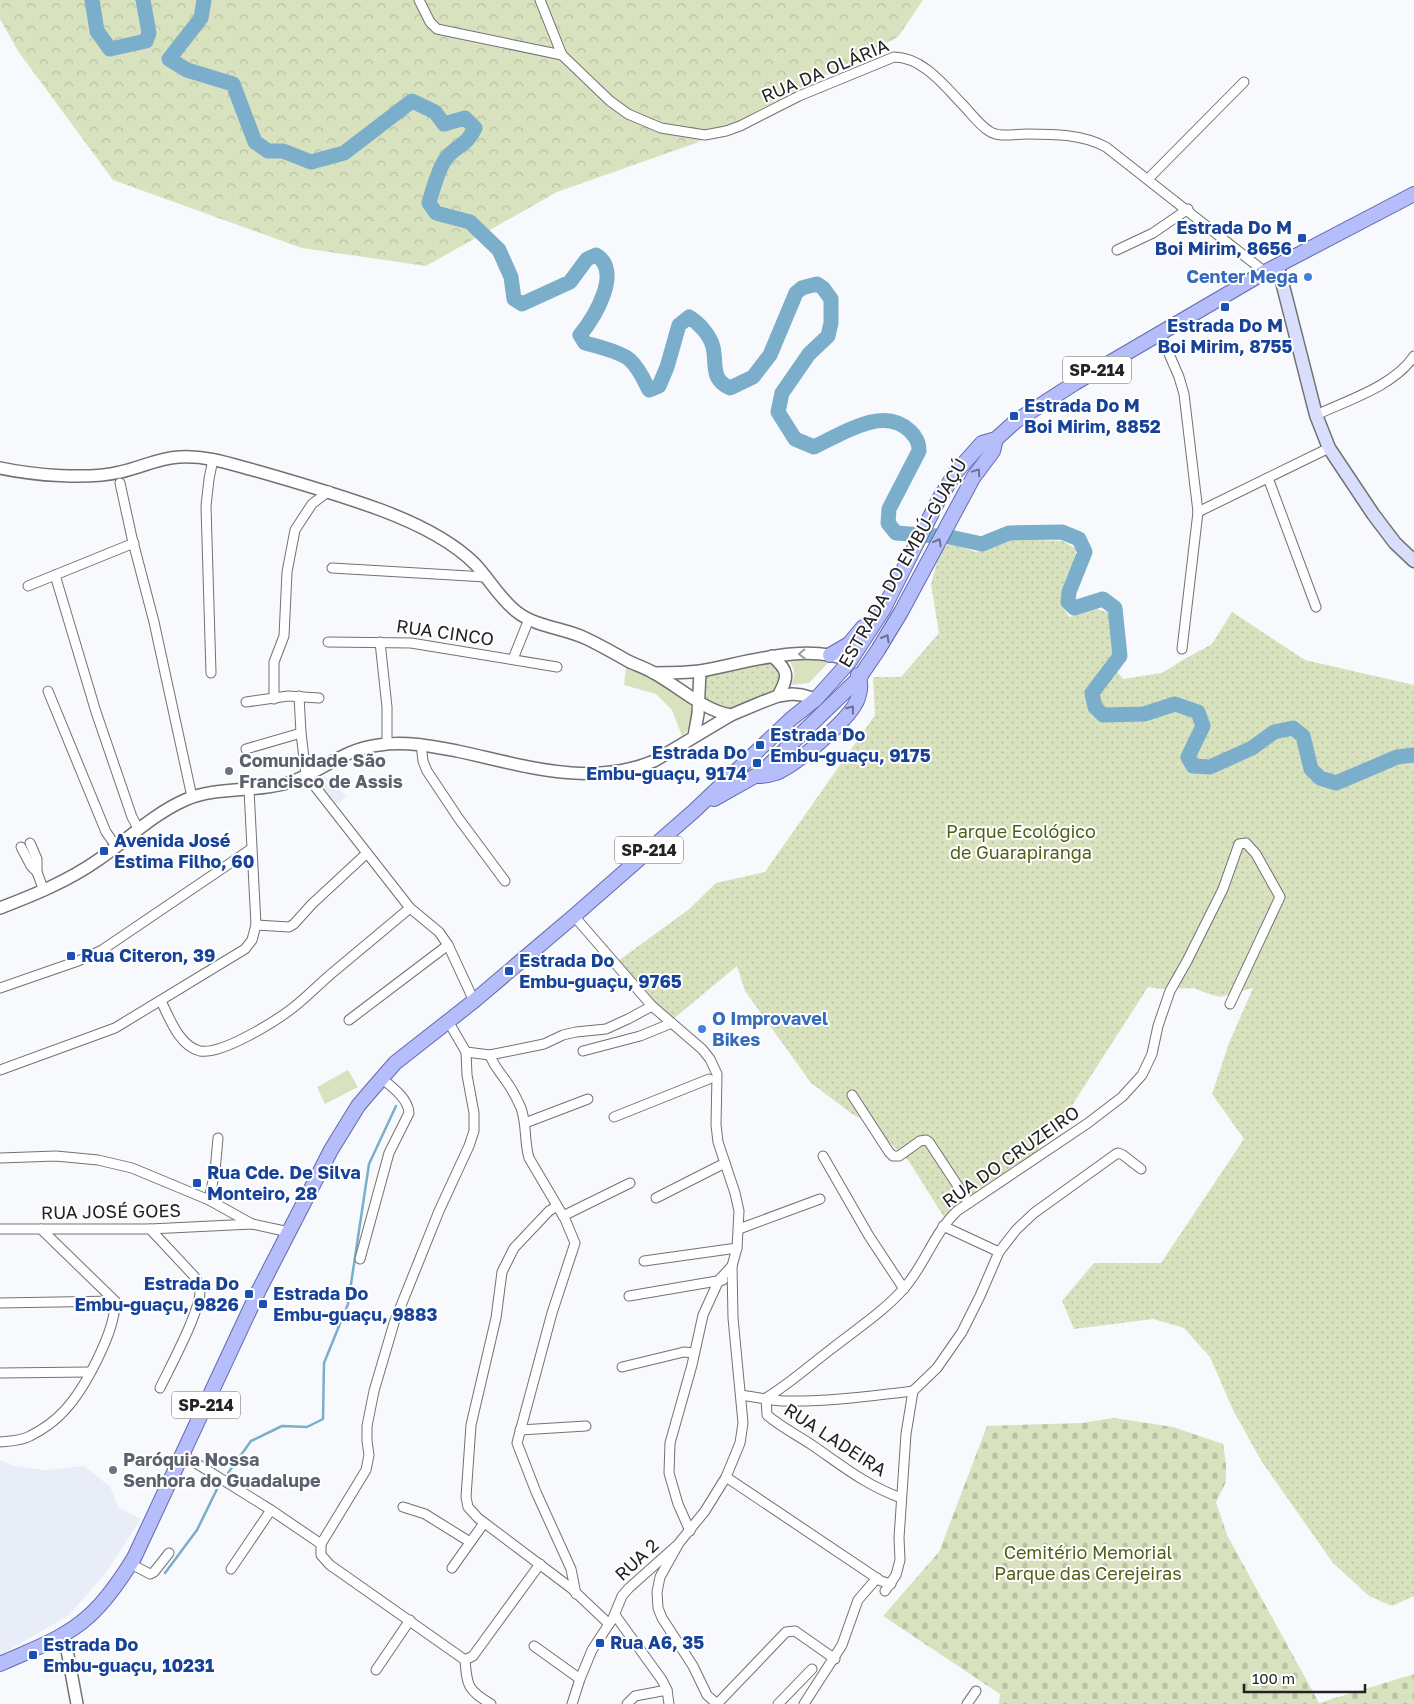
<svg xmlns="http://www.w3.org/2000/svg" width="1414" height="1704" font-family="'Golos Text',sans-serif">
<defs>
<pattern id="forest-crowns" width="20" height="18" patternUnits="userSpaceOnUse" patternTransform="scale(1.25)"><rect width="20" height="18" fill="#d8e2be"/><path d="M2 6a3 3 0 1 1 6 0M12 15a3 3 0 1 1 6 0" fill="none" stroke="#b9c2a3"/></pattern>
<pattern id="cemetery-stones" width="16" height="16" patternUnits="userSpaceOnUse" patternTransform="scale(1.25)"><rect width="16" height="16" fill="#d8e2be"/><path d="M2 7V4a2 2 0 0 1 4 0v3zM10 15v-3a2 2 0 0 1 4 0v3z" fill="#b9c2a3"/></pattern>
<pattern id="park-dots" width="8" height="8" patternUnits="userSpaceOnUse" patternTransform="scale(1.25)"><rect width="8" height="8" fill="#d8e2be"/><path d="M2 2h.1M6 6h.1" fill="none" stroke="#b9c2a3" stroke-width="1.8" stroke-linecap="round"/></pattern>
</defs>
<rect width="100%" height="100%" fill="#f8f9fc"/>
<g fill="#e8edf7">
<path d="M325,776L347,797L337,804L317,782Z"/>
<path d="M0,1460L14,1466L45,1470L84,1466L110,1487L118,1507L141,1519L105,1574L68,1616L0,1655Z"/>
</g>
<g fill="#d8e2be">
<path d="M789,660H831L809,683L791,685C796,674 795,670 789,660Z"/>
<path d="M626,667C641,673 665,681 677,690C694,703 700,722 682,736L672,710L656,694L624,685Z"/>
<path d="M348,1070L358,1087L325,1104L317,1087Z"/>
</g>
<path fill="url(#forest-crowns)" d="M0,0H923L898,37L696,143L557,192L426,266L302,248L113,180L18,51L0,19Z"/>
<path fill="url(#cemetery-stones)" d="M1114,1418L1173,1427L1223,1444L1226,1463V1482L1216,1502L1227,1535L1319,1703L1414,1674V1704H999L1000,1694L883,1616L939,1552L987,1426L1081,1423Z"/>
<g fill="url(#park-dots)">
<path d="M1010,539L1063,541L1076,549L1075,562L1063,589L1062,606L1069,617L1097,609L1108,612L1115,641L1112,665L1123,679L1162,673L1181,661L1212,644L1232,612L1305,660L1414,685V1596L1392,1606L1369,1596L1333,1563L1262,1462L1234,1412L1210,1357L1184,1328L1153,1319L1074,1329L1062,1301L1094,1263H1161L1244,1139L1212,1094L1229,1043L1253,988L1220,997L1206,993L1194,988L1160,989L1148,987L1071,1107L1032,1157L946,1220L908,1160L866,1120L855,1116L811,1083L745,991L737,966L672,1020L652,1006L618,961L688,910L716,883L765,872L875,715L873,677H901L939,633L931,584L940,551L951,543L976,552Z"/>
<path d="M768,657L782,667L776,696L733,714L699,700L700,671Z"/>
</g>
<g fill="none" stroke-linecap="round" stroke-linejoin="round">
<g stroke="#7aaeca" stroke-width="2.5">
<path d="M228,1473L251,1441L282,1426L307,1427L323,1419L324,1363L348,1304L369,1164L396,1106"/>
<path d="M165,1573L197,1530L219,1485"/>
</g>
<g stroke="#7aaeca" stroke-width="15">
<path d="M92,0L97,31L110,49L146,41L149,33L143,0"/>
<path d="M204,0L201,18L169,59L187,70L233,84L255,142L268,151H283L311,162L344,153L412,101L435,112L444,124L465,118L475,128C468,144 458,145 448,156C440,164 432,192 429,203L436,213L470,222L499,250L511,277L514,299L522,304L570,282L587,259L596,255C623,271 594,318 580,335L585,343C597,346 621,352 630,360C639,368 644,380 649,390L659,386L667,367L679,325L689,317C699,323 710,335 713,347C717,364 710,379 730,388L753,377L770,355L796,293L802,288L809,286L817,284L823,288L831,299V323L828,336L809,354L782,393L778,412L795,439L814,447C842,434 883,405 910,431C916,437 919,442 919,451L889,509L888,523L896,533L950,537L982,544L1009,533L1062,532L1079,539L1085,552L1069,592L1068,602L1074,608L1103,599L1115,608L1120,656L1092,693L1095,707L1103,715L1144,714L1175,704L1198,712L1203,726L1188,757L1193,766L1210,767L1252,748L1274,732L1293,728L1303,736L1311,769L1320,778L1336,783L1397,757L1414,755"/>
</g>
<defs>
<g id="minor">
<path d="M419,0L430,22L437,29L562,55"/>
<path d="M540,0L562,55L610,101L628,114L661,128L705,135L726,131L740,126L799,96L894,57C922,57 944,85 962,104C971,113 978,124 989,131C999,138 1015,134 1027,134C1053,134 1082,134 1106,147L1265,272"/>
<path d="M1148,179L1244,82"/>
<path d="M1117,250L1153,233L1188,209"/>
<path d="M1160,333L1179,377L1184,394L1198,512L1182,649"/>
<path d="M1316,415C1348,400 1394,386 1414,356"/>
<path d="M1268,478L1316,607"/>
<path d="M120,483L132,538L154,622L192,797"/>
<path d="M1198,512L1329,448"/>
<path d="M332,568L486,577"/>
<path d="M55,575L96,712L132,817L139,830"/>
<path d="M28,586L134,543"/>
<path d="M328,642L411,643L557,667"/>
<path d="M380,642L387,707V744"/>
<path d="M513,659L529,619"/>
<path d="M211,673L206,506L209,479L213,459"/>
<path d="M48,691L106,832L116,846"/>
<path d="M299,696L301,733L306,775L410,908L439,932L448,945L474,1001"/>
<path d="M274,699V662L284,636L287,572L295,530L312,504L329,491"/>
<path d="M246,702L288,696L319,698"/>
<path d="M421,744L423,761L427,771L459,819L505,881"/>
<path d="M246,749L301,733"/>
<path d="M30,843L37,859V872"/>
<path d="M21,847L31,866L37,872L44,891"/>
<path d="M574,916L652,1006L702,1049L710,1059L717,1074L716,1125L718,1142L735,1193L739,1211L737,1248L732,1266L733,1318L743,1423L740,1443L726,1477L705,1511L679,1543L660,1577L657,1592L658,1608L662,1618L693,1666L707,1695L717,1704L786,1632L795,1631L835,1659"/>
<path d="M256,925L289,927L294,924L312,904L367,853"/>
<path d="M0,988L78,961L102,950L251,849"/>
<path d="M161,1001C169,1017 179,1046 200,1051C222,1055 276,1021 294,1007C309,995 322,981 337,969C361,949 386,928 410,908"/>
<path d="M349,1020L448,945"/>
<path d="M583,1051L640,1036L672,1023"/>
<path d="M466,1052L490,1055L544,1044L563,1035L576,1032L606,1029L628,1019L652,1006"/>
<path d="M490,1055C493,1065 500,1072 506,1081C512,1089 517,1099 521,1108C527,1125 524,1141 529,1158L565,1219L575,1243L552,1313L517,1443L536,1492L571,1569L576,1594"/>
<path d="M0,1070L115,1028L245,949L252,940L256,925L249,790"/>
<path d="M852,1095L889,1152L893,1156H899L920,1141L926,1140L929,1142L969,1203"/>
<path d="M614,1117L709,1079"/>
<path d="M525,1123L588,1099"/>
<path d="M823,1156L869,1236L904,1289"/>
<path d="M0,1158L56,1156L98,1160L132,1168L209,1200L252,1224L289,1232"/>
<path d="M656,1198L725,1163"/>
<path d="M209,1200L215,1171L218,1138"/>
<path d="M557,1206L549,1211L514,1248L502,1272L496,1318L471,1425L466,1497L468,1507L478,1518L571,1588L609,1624"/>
<path d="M563,1216L630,1183"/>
<path d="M943,1226L999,1252"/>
<path d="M0,1229H150L252,1224"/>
<path d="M150,1229L194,1276C197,1280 199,1284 200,1290C201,1310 170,1367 160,1388"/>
<path d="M739,1229L820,1199"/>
<path d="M360,1259L389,1153L409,1113C408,1098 392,1087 381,1078"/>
<path d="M644,1261L737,1248"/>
<path d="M629,1296L723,1280"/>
<path d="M0,1303L115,1301"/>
<path d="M622,1367L684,1352L694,1353"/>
<path d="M0,1373L90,1372"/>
<path d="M741,1395C755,1397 769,1400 783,1401C825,1402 872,1396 913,1391"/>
<path d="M520,1430L586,1426"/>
<path d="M0,1442C10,1441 21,1441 30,1436C42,1430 55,1421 64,1411C84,1390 116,1331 115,1301L41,1229"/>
<path d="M183,1455L271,1510L321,1544V1555L330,1565L465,1660L473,1656L540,1564"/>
<path d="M726,1477L881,1581L891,1584"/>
<path d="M901,1498C864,1484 844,1467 812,1445C797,1435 781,1427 767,1415L766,1398C789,1384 809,1366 830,1350C855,1330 885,1311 906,1286C926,1262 934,1233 957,1211L1088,1123L1122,1097L1142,1075L1152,1054L1158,1026L1170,991L1187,961L1223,889L1239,844L1246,843L1256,854L1280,897L1230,1004"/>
<path d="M403,1507L425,1514L470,1542"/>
<path d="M690,1531L678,1504L669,1473L670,1443L692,1365L703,1315L719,1280L732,1266"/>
<path d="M321,1544L366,1470L369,1455L367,1441V1426L374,1391L394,1323L439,1211L469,1146L474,1131V1113L467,1075L466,1052L448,1021"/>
<path d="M131,1564L150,1574L154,1572L169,1553"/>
<path d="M452,1568L484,1523"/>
<path d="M231,1569L271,1510"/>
<path d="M885,1591L896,1575L900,1560L899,1538L906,1434L913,1391L937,1368L962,1332L980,1296L999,1252L1016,1230L1034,1213L1116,1154L1118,1153L1123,1155L1141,1169"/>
<path d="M615,1615L662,1680L667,1690L669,1704"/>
<path d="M534,1646L580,1679"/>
<path d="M465,1660C467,1687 468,1690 491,1704"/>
<path d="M376,1670L410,1620"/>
<path d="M572,1704L580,1679L592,1650L613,1618L622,1596L629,1588L676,1546"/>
<path d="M627,1704L635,1696L667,1690"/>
<path d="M778,1704L812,1669"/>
<path d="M804,1704L842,1645L858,1600L877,1578"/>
<path d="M967,1704L976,1691"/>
</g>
<g id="tertiary">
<path d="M0,468C33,475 88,480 120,472C140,468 158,458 179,457C206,455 231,464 257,471C299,483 340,495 381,510C413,522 450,539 475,564C490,580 500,599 517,612C536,627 564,628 585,638C600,645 614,653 628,661C636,665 646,668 654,673C678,686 704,711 731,715"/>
<path d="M772,656C789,671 789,676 778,696"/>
<path d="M654,673C669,673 684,673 700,671C746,663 805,642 850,661"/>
<path d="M694,736L698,714L700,671"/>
<path d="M0,908C34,895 68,881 98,860C126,841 153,814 185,800C219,785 259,794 296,780C326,768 345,749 379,745C406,741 431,746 457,751C523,765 589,788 654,761L731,715L762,702L778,696L792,694L802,695L816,699"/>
<path d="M64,1634L77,1704"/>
</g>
<path id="secondary" d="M1277,266L1280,274L1316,415L1329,448L1373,514L1395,543L1414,561"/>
<g id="primary">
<path d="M830,655L849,644L863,627"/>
<path d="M757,776C764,776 770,775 776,773C796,765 852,718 858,698C861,690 861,682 858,675"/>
<path d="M714,799L762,772L859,678L878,650L901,612L973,478L993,451L996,439"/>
<path d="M0,1664C31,1650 64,1639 89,1616C107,1600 121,1579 134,1558L259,1290L331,1150L358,1106L369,1093L395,1063L474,1001L574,916L694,811L791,719L816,699L850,661L883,610L939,499L956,472L982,443L996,439L1016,421L1075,383L1265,272L1414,194"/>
</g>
</defs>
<use href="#minor" stroke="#717274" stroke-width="11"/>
<use href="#tertiary" stroke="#717274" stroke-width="14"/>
<use href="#secondary" stroke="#717274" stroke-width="15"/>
<use href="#primary" stroke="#626aae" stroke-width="16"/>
<use href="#minor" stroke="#fff" stroke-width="9"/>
<use href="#tertiary" stroke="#fff" stroke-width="11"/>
<use href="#secondary" stroke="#dadefd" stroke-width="12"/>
<use href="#primary" stroke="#b5bdfb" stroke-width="14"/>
</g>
<defs><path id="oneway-chevron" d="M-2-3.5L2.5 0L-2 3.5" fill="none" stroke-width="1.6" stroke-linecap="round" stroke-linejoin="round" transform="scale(1.25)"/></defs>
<g stroke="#6c7090">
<use href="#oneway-chevron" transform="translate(977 472) rotate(-56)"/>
<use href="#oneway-chevron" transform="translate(938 542) rotate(-62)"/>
<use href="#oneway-chevron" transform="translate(886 638) rotate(-60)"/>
<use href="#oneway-chevron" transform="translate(851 709) rotate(-52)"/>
</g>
<use stroke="#9c9c9c" href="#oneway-chevron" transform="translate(802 654) rotate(179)"/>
<g fill="#1a4fb4" stroke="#fff" stroke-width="2">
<rect x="1297" y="233" width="10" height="10" rx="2.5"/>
<rect x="1220" y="302" width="10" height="10" rx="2.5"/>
<rect x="1009" y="411" width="10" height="10" rx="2.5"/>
<rect x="755" y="740" width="10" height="10" rx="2.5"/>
<rect x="752" y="758" width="10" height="10" rx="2.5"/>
<rect x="99" y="846" width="10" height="10" rx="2.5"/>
<rect x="66" y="951" width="10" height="10" rx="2.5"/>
<rect x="504" y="966" width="10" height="10" rx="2.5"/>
<rect x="192" y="1178" width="10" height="10" rx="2.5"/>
<rect x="244" y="1289" width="10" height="10" rx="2.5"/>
<rect x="258" y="1299" width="10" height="10" rx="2.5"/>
<rect x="595" y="1638" width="10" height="10" rx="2.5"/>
<rect x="28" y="1650" width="10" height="10" rx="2.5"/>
</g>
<g fill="#3f7fe0" stroke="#fff" stroke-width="2">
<circle cx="1308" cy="277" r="5"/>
<circle cx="702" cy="1029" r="5"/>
</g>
<g fill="#6b7280" stroke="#fff" stroke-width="2">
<circle cx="229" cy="771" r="5"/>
<circle cx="113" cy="1470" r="5"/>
</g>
<g text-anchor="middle" stroke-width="4" stroke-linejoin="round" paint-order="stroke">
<g fill="#fff" stroke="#656566" stroke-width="1">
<rect x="1063" y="356.5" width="68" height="27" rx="4"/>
<rect x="615" y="836.5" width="68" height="27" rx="4"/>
<rect x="172" y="1391.5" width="68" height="27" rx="4"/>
</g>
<g font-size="16" font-weight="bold" fill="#232324">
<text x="1097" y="376">SP-214</text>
<text x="649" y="856">SP-214</text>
<text x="206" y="1411">SP-214</text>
</g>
<g font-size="18" fill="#232324" stroke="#fff">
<text transform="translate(825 71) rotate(-23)" y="6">RUA DA OLÁRIA</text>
<text transform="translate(903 563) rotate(-60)" y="6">ESTRADA DO EMBÚ-GUAÇÚ</text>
<text transform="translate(445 633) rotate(8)" y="6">RUA CINCO</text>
<text transform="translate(1011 1157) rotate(-35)" y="6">RUA DO CRUZEIRO</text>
<text transform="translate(111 1212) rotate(-1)" y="6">RUA JOSÉ GOES</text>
<text transform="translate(835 1440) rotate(33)" y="6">RUA LADEIRA</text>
<text transform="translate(637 1560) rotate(-43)" y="6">RUA 2</text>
</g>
<g font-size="18" font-weight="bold" fill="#164399" stroke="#fff" text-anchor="start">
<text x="1292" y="234" text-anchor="end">Estrada Do M<tspan x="1292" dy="21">Boi Mirim, 8656</tspan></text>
<text x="1225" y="332" text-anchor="middle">Estrada Do M<tspan x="1225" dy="21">Boi Mirim, 8755</tspan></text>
<text x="1024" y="412">Estrada Do M<tspan x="1024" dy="21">Boi Mirim, 8852</tspan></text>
<text x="770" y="741">Estrada Do<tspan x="770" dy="21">Embu-guaçu, 9175</tspan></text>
<text x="747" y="759" text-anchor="end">Estrada Do<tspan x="747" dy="21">Embu-guaçu, 9174</tspan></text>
<text x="114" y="847">Avenida José<tspan x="114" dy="21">Estima Filho, 60</tspan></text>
<text x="81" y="962">Rua Citeron, 39</text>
<text x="519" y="967">Estrada Do<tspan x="519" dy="21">Embu-guaçu, 9765</tspan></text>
<text x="207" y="1179">Rua Cde. De Silva<tspan x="207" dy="21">Monteiro, 28</tspan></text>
<text x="239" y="1290" text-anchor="end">Estrada Do<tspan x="239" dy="21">Embu-guaçu, 9826</tspan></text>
<text x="273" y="1300">Estrada Do<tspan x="273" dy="21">Embu-guaçu, 9883</tspan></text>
<text x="610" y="1649">Rua A6, 35</text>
<text x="43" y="1651">Estrada Do<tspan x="43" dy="21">Embu-guaçu, 10231</tspan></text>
</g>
<g font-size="18" font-weight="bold" fill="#366cbe" stroke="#fff" text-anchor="end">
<text x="1298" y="283">Center Mega</text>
<text x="712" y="1025" text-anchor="start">O Improvavel<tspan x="712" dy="21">Bikes</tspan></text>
</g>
<g font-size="18" font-weight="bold" fill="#5b616d" stroke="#fff" text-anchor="start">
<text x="239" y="767">Comunidade São<tspan x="239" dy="21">Francisco de Assis</tspan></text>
<text x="123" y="1466">Paróquia Nossa<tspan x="123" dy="21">Senhora do Guadalupe</tspan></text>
</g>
<g font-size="18" fill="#515e14" stroke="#fff">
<text x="1021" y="838">Parque Ecológico<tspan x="1021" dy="21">de Guarapiranga</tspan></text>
<text x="1088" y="1559">Cemitério Memorial<tspan x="1088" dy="21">Parque das Cerejeiras</tspan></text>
</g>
</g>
<path d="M1244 1684v8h121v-8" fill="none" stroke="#232324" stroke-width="2.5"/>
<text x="1252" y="1684" font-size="15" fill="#232324" stroke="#ffffff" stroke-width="4" paint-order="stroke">100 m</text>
</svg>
